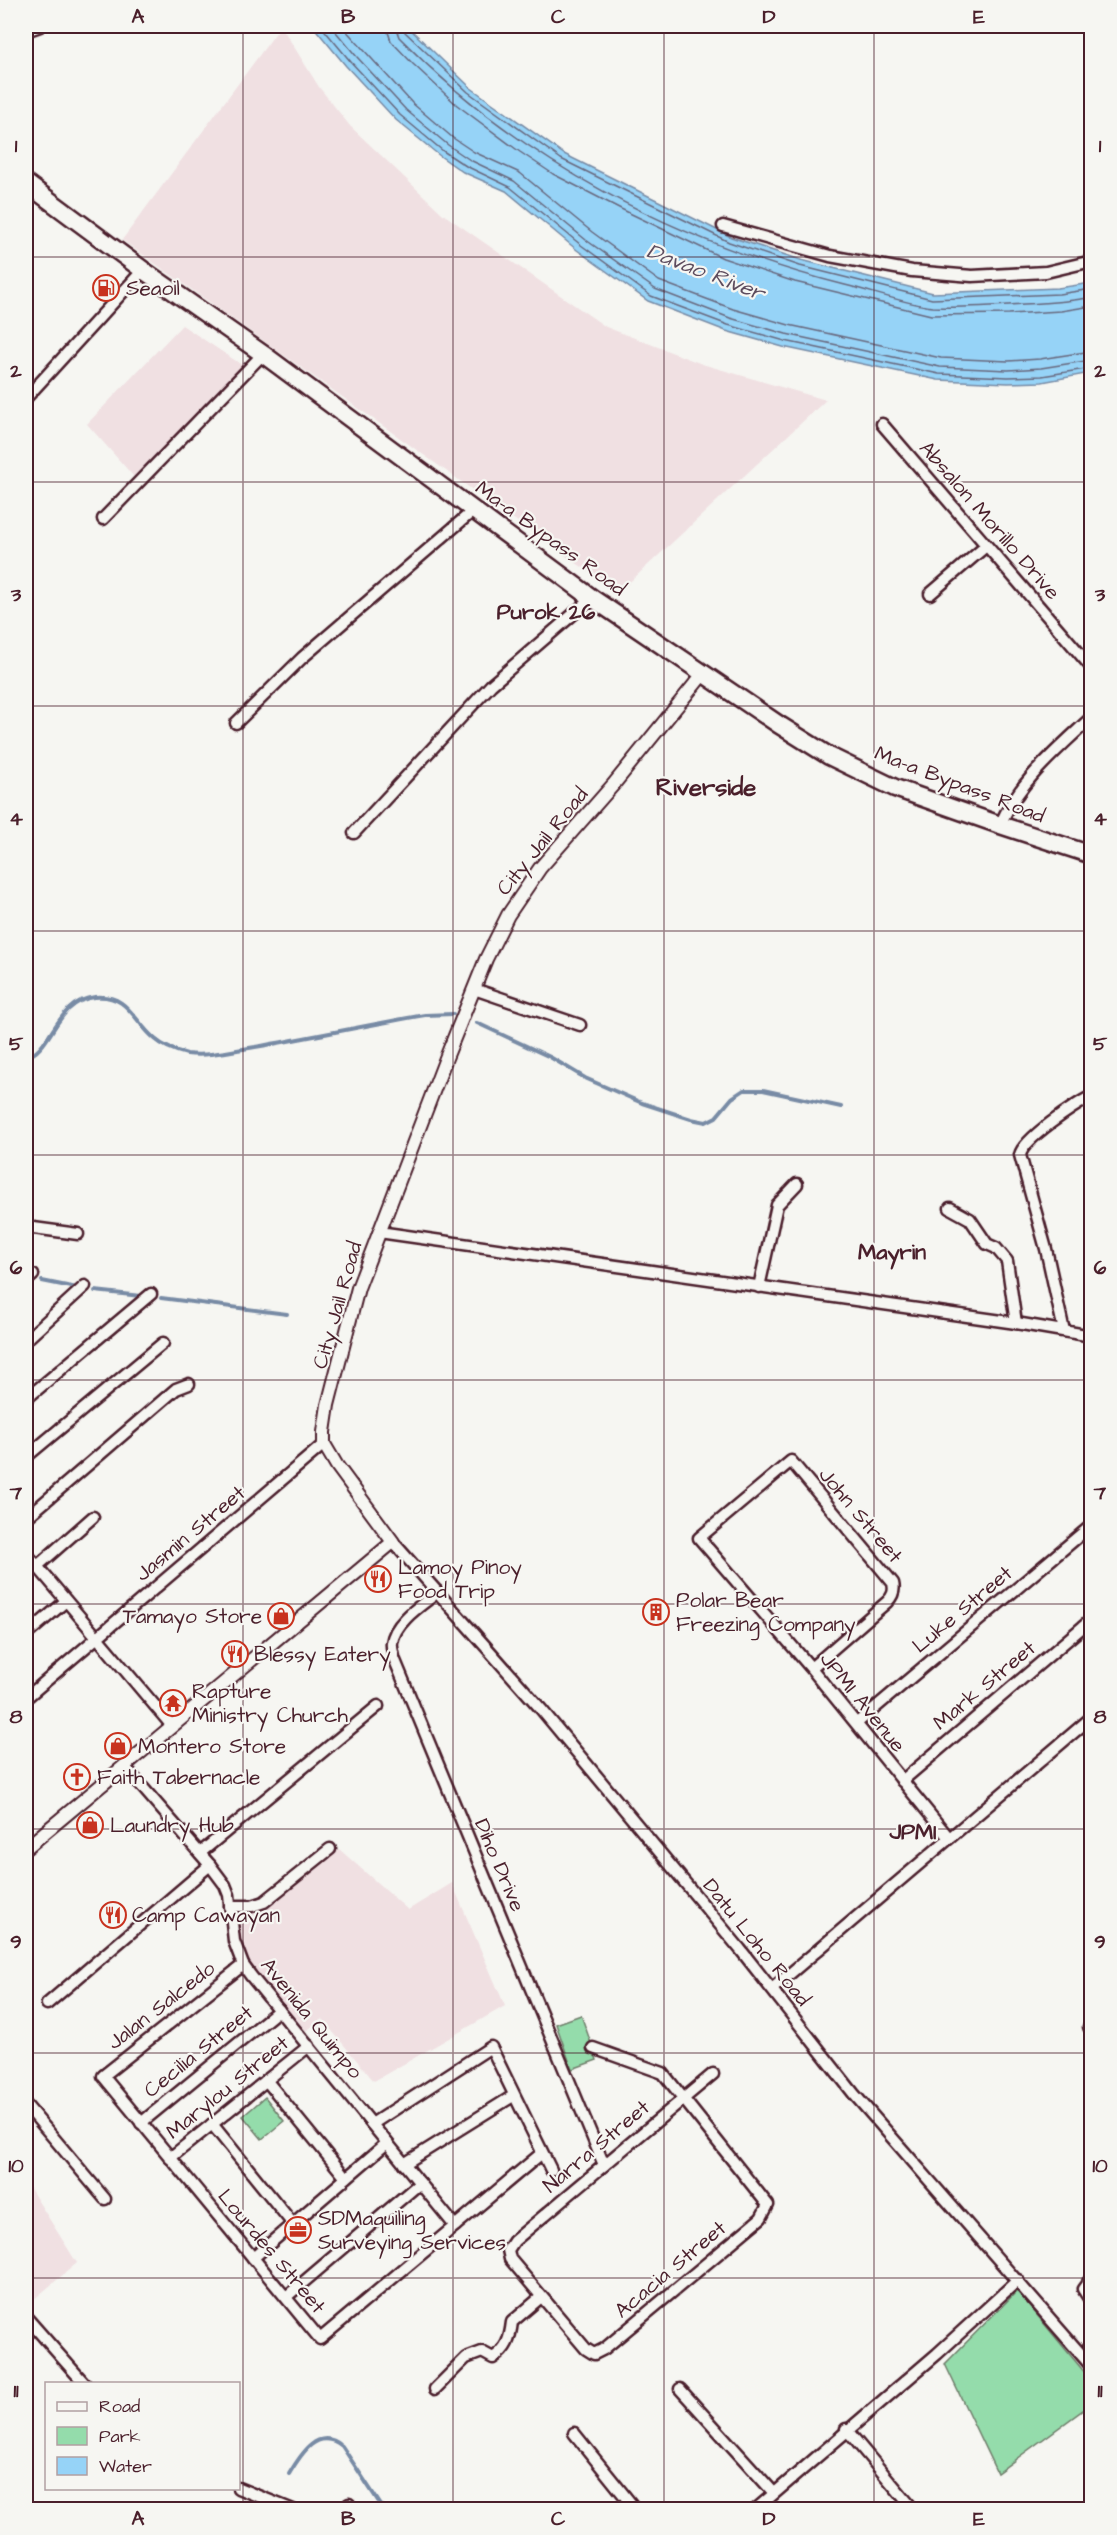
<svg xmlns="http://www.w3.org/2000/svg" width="1117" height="2535" font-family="'Architects Daughter',sans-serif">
<rect width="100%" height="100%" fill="#f6f6f2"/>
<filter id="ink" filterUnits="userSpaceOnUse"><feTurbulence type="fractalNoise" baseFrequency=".0167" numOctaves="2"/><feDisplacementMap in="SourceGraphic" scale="12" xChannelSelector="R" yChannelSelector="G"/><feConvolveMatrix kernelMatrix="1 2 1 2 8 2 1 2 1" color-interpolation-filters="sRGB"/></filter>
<g filter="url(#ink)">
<g fill="#f0e0e2">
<path d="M281,26L319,87L350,126L443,214L606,327L702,364L826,400L619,592L557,550L122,240Z"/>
<path d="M182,325L242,365L135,478L87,424Z"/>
<path d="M339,1849L408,1910L452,1883L505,2006L374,2081L322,2019L306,2031L257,1974L246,1958L237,1930L238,1915L255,1911L271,1902Z"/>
<path d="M26,2182L77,2263L26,2306Z"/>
</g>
<g fill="#94dcab" stroke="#6f7e6b" stroke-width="1.5">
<path d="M581,2015L597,2060L572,2069L556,2024Z"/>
<path d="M265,2097L284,2121L262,2139L243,2116Z"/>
<path d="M1017,2291L1091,2380V2404L997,2473L945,2364Z"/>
</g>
<path fill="#96d3f7" stroke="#788ba5" stroke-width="1.5" d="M313,26H407L471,88L564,154L731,237L801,260L933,293L1058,288L1091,283V373L1042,382L1008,383L938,380L783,347L726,331L648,301L577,250L506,191L463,172L440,156L396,120L346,66Z"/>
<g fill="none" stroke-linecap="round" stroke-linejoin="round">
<g stroke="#68677d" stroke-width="1.5">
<path d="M321,26L351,62L400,115L443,151L466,166L510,187L581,245L651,296L728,325L785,341L939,374L1008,377L1042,376L1092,368"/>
<path d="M331,26L357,57L406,110L448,145L470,160L514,181L586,240L655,289L730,318L786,334L940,367L1008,370L1041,368L1092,360"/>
<path d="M342,26L412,103L453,138L474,152L520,173L592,232L659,281L733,309L789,325L941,358L1008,361L1040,359L1092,351"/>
<path d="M386,26L391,41L413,64L457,105L520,152L553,174L621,209L723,258L795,282L931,315L1009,314L1061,311L1092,306"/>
<path d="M395,26L399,37C520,162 678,243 845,285C870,291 910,305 933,307C963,308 994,306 1024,304C1047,303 1070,302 1092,297"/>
<path d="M403,26L405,32L468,92L561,159L729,242L800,266L932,299L1059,294L1092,289"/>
</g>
<g stroke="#788ba5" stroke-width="4">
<path d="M477,1023L550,1057L585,1078L642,1103L691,1119L706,1122L716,1117L732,1098L744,1090H763L841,1107"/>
<path d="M26,1057C52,1051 55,1001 95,997C129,994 133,1021 155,1039C164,1047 175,1051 187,1054C208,1057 235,1050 255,1047C312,1037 368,1025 425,1015L453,1014"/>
<path d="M42,1281L77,1288"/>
<path d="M95,1291L141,1296"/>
<path d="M161,1298L287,1314"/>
<path d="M289,2474C301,2454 318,2426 342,2446L384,2510"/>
</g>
<defs>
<g id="minor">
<path d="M26,31L40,26"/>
<path d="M723,226L830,256L912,271L972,276L1046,272L1092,261"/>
<path d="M26,398L143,270"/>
<path d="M882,424L1092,668"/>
<path d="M103,519L263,354"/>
<path d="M930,594L986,546"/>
<path d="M236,723L302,658L474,510"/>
<path d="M1000,825C1019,781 1057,750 1092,717"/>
<path d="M354,833L491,685L592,598"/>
<path d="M474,989L580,1025"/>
<path d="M950,1208L970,1219L987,1244L996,1248L1007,1261L1016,1323"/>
<path d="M26,1227L78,1234"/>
<path d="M379,1232L1016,1323L1092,1336"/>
<path d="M26,1281L33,1275"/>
<path d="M759,1287L777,1205L797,1184"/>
<path d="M1064,1331L1046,1249L1020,1155C1024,1138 1075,1105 1092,1096"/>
<path d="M26,1340L85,1286"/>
<path d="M26,1399L151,1294"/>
<path d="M26,1457L163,1343"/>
<path d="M26,1518L176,1389L189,1384"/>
<path d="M393,1542L541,1709L740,1949L854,2094L1092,2367"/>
<path d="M26,1553L172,1726"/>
<path d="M26,1576L93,1517"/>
<path d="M438,1592C423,1604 394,1622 392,1643C391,1648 394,1654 394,1658L604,2165"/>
<path d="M26,1635L66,1601"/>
<path d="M811,1668L887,1602C893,1596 895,1591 893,1583L791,1461L699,1538L811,1668L949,1838"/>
<path d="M26,1698L324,1444"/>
<path d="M857,1723L1092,1525"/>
<path d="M124,1766L210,1865L225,1885L229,1895L234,1941L243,1965L251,1976L455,2226"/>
<path d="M902,1781L1092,1619"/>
<path d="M200,1853L378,1706"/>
<path d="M230,1906H252L264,1902L330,1849"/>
<path d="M243,1965L103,2076L320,2339L542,2153"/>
<path d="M772,1989L1092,1717"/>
<path d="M47,2004L210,1865"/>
<path d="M1092,2025L1089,2027L1092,2030"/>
<path d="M593,2048L663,2073L768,2205L761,2218L604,2349L594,2354L586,2349L510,2259L508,2250L514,2241C580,2185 646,2130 713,2074"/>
<path d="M266,2080L346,2178"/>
<path d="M26,2105L105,2199"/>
<path d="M141,2123L279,2010"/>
<path d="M212,2124L293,2224"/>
<path d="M372,2124L491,2047L551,2170"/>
<path d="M170,2158L309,2046"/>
<path d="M404,2164L513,2096"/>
<path d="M253,2258L387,2143"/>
<path d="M1092,2277L1083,2289L1092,2303"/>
<path d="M286,2297L420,2183"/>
<path d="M26,2317L85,2384"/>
<path d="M435,2389L466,2358L482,2352L493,2358C507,2349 510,2339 512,2322L541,2297"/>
<path d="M680,2389L774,2493"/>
<path d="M846,2429L914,2510"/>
<path d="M574,2433L636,2510"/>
<path d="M238,2488L293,2510"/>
<path d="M342,2510L349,2504"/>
<path d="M755,2510L937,2354L1018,2280"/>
</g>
<path id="tertiary" d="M26,1848L393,1542L337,1466L324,1444V1432L328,1405L358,1288L446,1058L486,959L508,915L540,868L613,785L703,674"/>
<path id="primary" d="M26,183L143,270L263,354L592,598L778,724L829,756L895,788L1000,825L1092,855"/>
</defs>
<use href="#minor" stroke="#4a1f2b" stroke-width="15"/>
<use href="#tertiary" stroke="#4a1f2b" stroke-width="16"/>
<use href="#primary" stroke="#4a1f2b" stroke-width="21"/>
<use href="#minor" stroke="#f6f6f2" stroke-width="10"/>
<use href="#tertiary" stroke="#f6f6f2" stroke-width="12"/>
<use href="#primary" stroke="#f6f6f2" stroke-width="16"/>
</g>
</g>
<path fill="none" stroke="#4a1f2b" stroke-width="1.5" stroke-opacity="0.55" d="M243,26V2510M453,26V2510M664,26V2510M874,26V2510M26,257H1092M26,482H1092M26,706H1092M26,931H1092M26,1155H1092M26,1380H1092M26,1604H1092M26,1829H1092M26,2053H1092M26,2278H1092"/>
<defs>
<symbol id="fuel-ring" viewBox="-11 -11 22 22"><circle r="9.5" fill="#f6f6f2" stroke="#c8321e" stroke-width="1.5"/><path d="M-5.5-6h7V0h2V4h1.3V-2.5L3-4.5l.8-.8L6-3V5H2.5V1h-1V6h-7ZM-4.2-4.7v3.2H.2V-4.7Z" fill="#c8321e"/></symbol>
<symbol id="restaurant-ring" viewBox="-11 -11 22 22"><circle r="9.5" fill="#f6f6f2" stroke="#c8321e" stroke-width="1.5"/><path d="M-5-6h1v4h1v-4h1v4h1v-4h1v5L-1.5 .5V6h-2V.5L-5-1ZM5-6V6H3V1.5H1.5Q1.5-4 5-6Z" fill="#c8321e"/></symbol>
<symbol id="building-ring" viewBox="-11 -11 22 22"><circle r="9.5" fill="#f6f6f2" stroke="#c8321e" stroke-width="1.5"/><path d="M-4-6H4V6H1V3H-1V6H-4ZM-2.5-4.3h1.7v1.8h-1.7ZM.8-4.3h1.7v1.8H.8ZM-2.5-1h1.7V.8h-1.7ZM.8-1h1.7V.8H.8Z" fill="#c8321e"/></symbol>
<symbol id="shop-ring" viewBox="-11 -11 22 22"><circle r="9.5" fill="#f6f6f2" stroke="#c8321e" stroke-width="1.5"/><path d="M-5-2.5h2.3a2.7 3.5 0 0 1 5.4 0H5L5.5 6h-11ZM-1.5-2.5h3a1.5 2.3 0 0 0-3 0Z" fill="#c8321e"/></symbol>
<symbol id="temple-ring" viewBox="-11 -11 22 22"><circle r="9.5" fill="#f6f6f2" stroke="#c8321e" stroke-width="1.5"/><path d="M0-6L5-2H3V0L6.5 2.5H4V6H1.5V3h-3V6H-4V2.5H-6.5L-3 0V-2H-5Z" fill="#c8321e"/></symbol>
<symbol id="church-ring" viewBox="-11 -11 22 22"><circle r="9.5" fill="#f6f6f2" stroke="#c8321e" stroke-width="1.5"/><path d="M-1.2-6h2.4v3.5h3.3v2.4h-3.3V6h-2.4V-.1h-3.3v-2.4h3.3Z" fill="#c8321e"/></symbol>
<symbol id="office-ring" viewBox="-11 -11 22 22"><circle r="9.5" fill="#f6f6f2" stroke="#c8321e" stroke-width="1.5"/><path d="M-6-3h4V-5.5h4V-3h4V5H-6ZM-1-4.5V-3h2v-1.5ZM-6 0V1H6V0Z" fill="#c8321e"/></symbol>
</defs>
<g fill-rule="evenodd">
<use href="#fuel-ring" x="91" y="273" width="30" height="30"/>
<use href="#restaurant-ring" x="363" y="1564" width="30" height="30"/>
<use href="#building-ring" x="641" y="1597" width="30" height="30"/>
<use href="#shop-ring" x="266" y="1601" width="30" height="30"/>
<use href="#restaurant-ring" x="220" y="1639" width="30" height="30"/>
<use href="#temple-ring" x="158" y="1688" width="30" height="30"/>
<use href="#shop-ring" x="103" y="1731" width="30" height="30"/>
<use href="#church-ring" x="62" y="1762" width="30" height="30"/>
<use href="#shop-ring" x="75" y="1810" width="30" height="30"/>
<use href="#restaurant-ring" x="98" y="1900" width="30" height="30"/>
<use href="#office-ring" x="283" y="2215" width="30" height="30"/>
</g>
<g text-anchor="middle" stroke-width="4.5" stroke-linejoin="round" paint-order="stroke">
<g font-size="21" fill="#4a1f2b" stroke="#f6f6f2" text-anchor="start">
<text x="126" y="295">Seaoil</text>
<text x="398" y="1574">Lamoy Pinoy<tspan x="398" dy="24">Food Trip</tspan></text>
<text x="676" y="1607">Polar Bear<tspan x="676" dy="24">Freezing Company</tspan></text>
<text x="262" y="1623" text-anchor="end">Tamayo Store</text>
<text x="254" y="1661">Blessy Eatery</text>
<text x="192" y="1698">Rapture<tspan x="192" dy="24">Ministry Church</tspan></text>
<text x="138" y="1753">Montero Store</text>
<text x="97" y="1784">Faith Tabernacle</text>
<text x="110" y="1832">Laundry Hub</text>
<text x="132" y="1922">Camp Cawayan</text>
<text x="318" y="2225">SDMaquiling<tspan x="318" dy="24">Surveying Services</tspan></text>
</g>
<g font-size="21" fill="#4a1f2b" stroke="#f6f6f2">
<text transform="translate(990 520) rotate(49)" y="7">Absalon Morillo Drive</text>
<text transform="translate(551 538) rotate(36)" y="7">Ma-a Bypass Road</text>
<text transform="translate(960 784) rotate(21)" y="7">Ma-a Bypass Road</text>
<text transform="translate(542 841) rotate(-51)" y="7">City Jail Road</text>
<text transform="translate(337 1305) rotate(-74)" y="7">City Jail Road</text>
<text transform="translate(861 1515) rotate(50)" y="7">John Street</text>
<text transform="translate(190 1533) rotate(-40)" y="7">Jasmin Street</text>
<text transform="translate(962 1609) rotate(-40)" y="7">Luke Street</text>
<text transform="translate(984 1685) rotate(-40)" y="7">Mark Street</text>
<text transform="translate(863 1702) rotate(51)" y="7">JPMI Avenue</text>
<text transform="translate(500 1865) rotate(67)" y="7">Diho Drive</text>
<text transform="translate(757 1942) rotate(51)" y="7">Datu Loho Road</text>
<text transform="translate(161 2005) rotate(-38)" y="7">Jalan Salcedo</text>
<text transform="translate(312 2018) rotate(51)" y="7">Avenida Quimpo</text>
<text transform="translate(198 2051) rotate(-39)" y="7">Cecilia Street</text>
<text transform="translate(227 2087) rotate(-39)" y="7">Marylou Street</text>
<text transform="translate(596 2146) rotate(-40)" y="7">Narra Street</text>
<text transform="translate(272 2251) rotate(50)" y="7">Lourdes Street</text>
<text transform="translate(670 2269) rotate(-40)" y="7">Acacia Street</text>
</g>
<g font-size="22" font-style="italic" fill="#5d4c5e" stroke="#f6f6f2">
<text transform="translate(706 271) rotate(21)" y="8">Davao River</text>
</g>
<g font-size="22" font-weight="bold" fill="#4a1f2b" stroke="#f6f6f2">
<text x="546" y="619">Purok 26</text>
<text x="892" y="1259">Mayrin</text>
<text x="913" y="1839">JPMI</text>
</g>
<g font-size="24" font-weight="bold" fill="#4a1f2b" stroke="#f6f6f2">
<text x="706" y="795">Riverside</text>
</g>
</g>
<rect width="1117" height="2535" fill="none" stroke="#f6f6f2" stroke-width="66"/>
<rect x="45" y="2382" width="195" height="108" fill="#f6f6f2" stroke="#b1a0a2" stroke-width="1.5"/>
<rect x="57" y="2402" width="30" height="9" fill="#f6f6f2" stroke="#b1a0a2" stroke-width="1.5"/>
<text x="99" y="2412" font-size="18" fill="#4a1f2b">Road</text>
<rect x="57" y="2427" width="30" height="18" fill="#94dcab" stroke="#b1a0a2" stroke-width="1.5"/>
<text x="99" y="2442" font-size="18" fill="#4a1f2b">Park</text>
<rect x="57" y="2457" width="30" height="18" fill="#96d3f7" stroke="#b1a0a2" stroke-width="1.5"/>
<text x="99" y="2472" font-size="18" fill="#4a1f2b">Water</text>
<rect x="33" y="33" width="1051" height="2469" fill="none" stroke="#4a1f2b" stroke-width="2"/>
<g font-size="20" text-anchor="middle" font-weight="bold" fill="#4a1f2b">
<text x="138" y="23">A</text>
<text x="348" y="23">B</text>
<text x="558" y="23">C</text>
<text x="769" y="23">D</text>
<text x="979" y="23">E</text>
<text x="16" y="152">1</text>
<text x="1100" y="152">1</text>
<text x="16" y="377">2</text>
<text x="1100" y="377">2</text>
<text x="16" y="601">3</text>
<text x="1100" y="601">3</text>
<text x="16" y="825">4</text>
<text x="1100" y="825">4</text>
<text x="16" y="1050">5</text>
<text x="1100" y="1050">5</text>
<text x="16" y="1274">6</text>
<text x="1100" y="1274">6</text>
<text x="16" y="1499">7</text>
<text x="1100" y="1499">7</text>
<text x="16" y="1723">8</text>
<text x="1100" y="1723">8</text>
<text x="16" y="1948">9</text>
<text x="1100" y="1948">9</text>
<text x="16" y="2172">10</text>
<text x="1100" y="2172">10</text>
<text x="16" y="2397">11</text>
<text x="1100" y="2397">11</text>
<text x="138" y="2525">A</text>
<text x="348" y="2525">B</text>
<text x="558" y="2525">C</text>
<text x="769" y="2525">D</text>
<text x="979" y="2525">E</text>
</g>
</svg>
